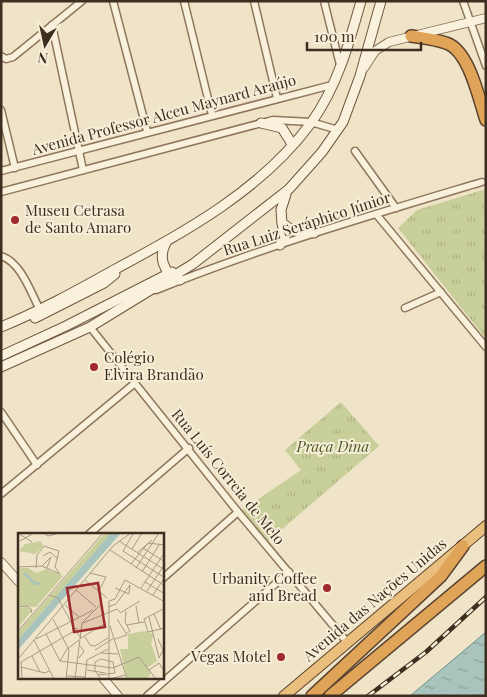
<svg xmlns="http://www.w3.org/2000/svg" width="487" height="697" font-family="'Playfair Display',serif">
<defs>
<pattern id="park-tufts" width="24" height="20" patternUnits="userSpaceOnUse" patternTransform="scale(1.25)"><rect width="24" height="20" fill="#c9cf9b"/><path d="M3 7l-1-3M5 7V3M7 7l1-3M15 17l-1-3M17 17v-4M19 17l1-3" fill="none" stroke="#aeb285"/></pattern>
<pattern id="water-ripples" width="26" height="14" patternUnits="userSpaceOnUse" patternTransform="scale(1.25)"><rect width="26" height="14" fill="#a9c4bc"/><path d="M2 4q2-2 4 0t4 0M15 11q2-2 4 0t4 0" fill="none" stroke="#8ba098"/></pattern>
</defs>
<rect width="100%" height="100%" fill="#f0e4c8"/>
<g fill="url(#park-tufts)">
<path d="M486,189V339L398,228L417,210Z"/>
<path d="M341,402L379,446L267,542L241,511L301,470L285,450Z"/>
</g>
<path fill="url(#water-ripples)" stroke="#6f938a" d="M486,632V696H410Z"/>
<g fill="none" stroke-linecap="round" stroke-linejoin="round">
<defs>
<g id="minor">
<path d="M113,1L147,131"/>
<path d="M184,1L212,115"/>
<path d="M254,1L277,98"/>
<path d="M324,1L340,65"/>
<path d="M463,1L486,66"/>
<path d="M52,25L83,170"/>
<path d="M1,56L6,59L13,57L82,1"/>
<path d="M1,110L15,168"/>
<path d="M355,151L396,208"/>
<path d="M1,171L332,85"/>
<path d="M1,192L273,120L311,122L338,130"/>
<path d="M376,214L486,347"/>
<path d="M1,256C21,262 31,293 40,310"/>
<path d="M156,290C262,247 372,215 482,182"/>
<path d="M405,308L441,292"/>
<path d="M90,327L238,512L347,642"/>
<path d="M1,412L37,465"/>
<path d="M1,494L135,383"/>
<path d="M89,534L189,448"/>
<path d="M162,579L238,512"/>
<path d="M147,696L289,572"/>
</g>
<g id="tertiary">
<path d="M364,68L375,51L389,42L486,18"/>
<path d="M1,562L19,582"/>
<path d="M103,678L118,696"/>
</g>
<g id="secondary">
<path d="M261,123L282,128L292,144"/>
<path d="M286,194L281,210L282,223L293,231L314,233"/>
<path d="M167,241C158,256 162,273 180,280"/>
<path d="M280,245L285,237L282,223"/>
<path d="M35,318L104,283L115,274"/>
<path d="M1,327C40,311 76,291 112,271C184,232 261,191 311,123C337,87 349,44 361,1"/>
<path d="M1,356L66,326L172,272"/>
<path d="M1,367L90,327L193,264L289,189L322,152L343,122L360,76L381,1"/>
</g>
<path id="trunk" d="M284,696L486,526"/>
<g id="motorway">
<path d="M411,36C423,38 435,39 446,43C469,50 479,99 486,120"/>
<path d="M312,696L441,576L463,546"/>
<path d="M330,696L486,566"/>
</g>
</defs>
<use href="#minor" stroke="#8d765c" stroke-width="9"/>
<use href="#tertiary" stroke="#8d765c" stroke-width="10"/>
<use href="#secondary" stroke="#6f573f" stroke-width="11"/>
<use href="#trunk" stroke="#5b4430" stroke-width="12"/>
<use href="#motorway" stroke="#5b4430" stroke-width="14"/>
<use href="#minor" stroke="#faf1dc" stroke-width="6"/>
<use href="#tertiary" stroke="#faf1dc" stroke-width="8"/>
<use href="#secondary" stroke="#faf1dc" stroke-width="9"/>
<use href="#trunk" stroke="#eabe7c" stroke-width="10"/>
<use href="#motorway" stroke="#e0a458" stroke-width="11"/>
<defs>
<path id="rail" d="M368,696L426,652L486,597"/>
</defs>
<use href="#rail" stroke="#3d2e20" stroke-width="4.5"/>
<use href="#rail" stroke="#f7eed8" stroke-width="2.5" stroke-dasharray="8" stroke-linecap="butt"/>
</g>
<g fill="#9e2a2b" stroke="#f7eed8" stroke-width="2">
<circle cx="15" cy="220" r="5"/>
<circle cx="94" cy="367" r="5"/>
<circle cx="327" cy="588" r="5"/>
<circle cx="281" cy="657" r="5"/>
</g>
<g text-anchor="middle" stroke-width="4" stroke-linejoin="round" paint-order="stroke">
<g font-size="15" fill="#3d2e20" stroke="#f7eed8">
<text transform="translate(164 115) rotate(-15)" y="5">Avenida Professor Alceu Maynard Araújo</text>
<text transform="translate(307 224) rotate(-18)" y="5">Rua Luiz Seráphico Júnior</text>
<text transform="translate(228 477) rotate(51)" y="5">Rua Luís Correia de Melo</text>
<text transform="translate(375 600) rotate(-40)" y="5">Avenida das Nações Unidas</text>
</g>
<g font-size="15" fill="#3d2e20" stroke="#f7eed8" text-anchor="start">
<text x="25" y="216">Museu Cetrasa<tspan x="25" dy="17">de Santo Amaro</tspan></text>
<text x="104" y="363">Colégio<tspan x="104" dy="17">Elvira Brandão</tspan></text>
<text x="317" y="584" text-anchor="end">Urbanity Coffee<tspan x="317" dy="17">and Bread</tspan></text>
<text x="271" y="662" text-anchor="end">Vegas Motel</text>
</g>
<g font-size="15" font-style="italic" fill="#4d5a26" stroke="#f7eed8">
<text x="333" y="452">Praça Dina</text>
</g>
</g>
<g transform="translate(18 533)">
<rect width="146" height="146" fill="#f0e4c8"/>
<path d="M127,98L136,101L133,110L139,128L129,135L133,140L129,146H109L102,116H110V101Z" fill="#c9cf9b"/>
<path d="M23,8L25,13L17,21L1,18L7,11ZM8,74L14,77L0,95V75Z" fill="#c9cf9b"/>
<path d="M87,0H93L0,107V99ZM1,35H10L19,40L28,36L45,43L18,74L0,73Z" fill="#c9cf9b"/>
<path d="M93,0H103L0,117V107Z" fill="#a9c4bc"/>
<path fill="none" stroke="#a9c4bc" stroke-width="2.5" d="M6,40L16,50L23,51"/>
<path fill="none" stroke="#a89b85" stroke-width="1" d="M0,0L14,9M25,0L30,3L42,0M115,1L105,18L147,45M2,8L16,0M101,8L147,37M125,15L147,29M114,16L124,0M92,17L147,53M119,20L134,7M25,23L32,19L39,25M113,31L130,10L147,12M24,33L42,41L37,34L41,18L26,13M24,33L33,24L29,35M0,34L24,33M18,35L19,22L26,13M118,35L141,0M124,39L141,12M72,40L88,44L81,58M67,47L89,65M127,49L147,61M97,55L111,61L112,52M123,55L147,19M58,57L78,74M129,58L147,31M31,62L40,65L56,95L60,96M135,62L147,44M47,72L61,84M118,73L121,90M0,74L9,73L14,77L13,80M90,74L98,71L112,52M147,75L126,86L130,99L147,95M108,78L107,89L112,98L109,100M102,80L122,68M136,81L143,97M131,84L141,125L145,117L140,106M35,86L51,117L48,146M54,88L75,77M65,90L99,76L102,79M109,92L126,89M92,93L109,146M56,96L63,105L86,91M0,98L85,0M28,101L42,128M67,104L72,112L77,113L90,105M18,106L52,89M97,106L109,102L99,86M16,107L36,146M77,117L96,105M83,120L100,121M14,123L22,139M61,125L66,118L62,113M0,126L95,13L113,0M69,127L90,116M42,128L95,135L121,124L138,146M42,128L49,116L61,107M3,134L27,140L31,138M69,137L87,140M131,137L141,130L147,140M80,142L97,140L95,129L83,126L77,129V138L83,146M49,143L67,144M4,146L3,129L58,97M57,146L64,90L84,70M67,146L69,127M91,146V68L97,66L107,47L147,69M92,146L107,142"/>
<path fill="#9e2a2b" fill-opacity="0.15" stroke="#9e2a2b" stroke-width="2.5" d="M80,50L87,94L56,99L49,55Z"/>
<rect width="146" height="146" fill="none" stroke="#3d2e20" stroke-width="2.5"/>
</g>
<rect width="487" height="697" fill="none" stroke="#3d2e20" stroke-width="5"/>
<g transform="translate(45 45) rotate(189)" stroke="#f7eed8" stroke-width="4" paint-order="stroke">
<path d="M0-4L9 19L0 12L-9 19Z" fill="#3d2e20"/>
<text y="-8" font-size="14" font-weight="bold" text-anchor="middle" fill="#3d2e20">N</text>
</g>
<path d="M307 42v8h114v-8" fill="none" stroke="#3d2e20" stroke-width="2.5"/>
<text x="314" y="42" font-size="15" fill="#3d2e20" stroke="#f7eed8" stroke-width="4" paint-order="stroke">100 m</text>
</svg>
